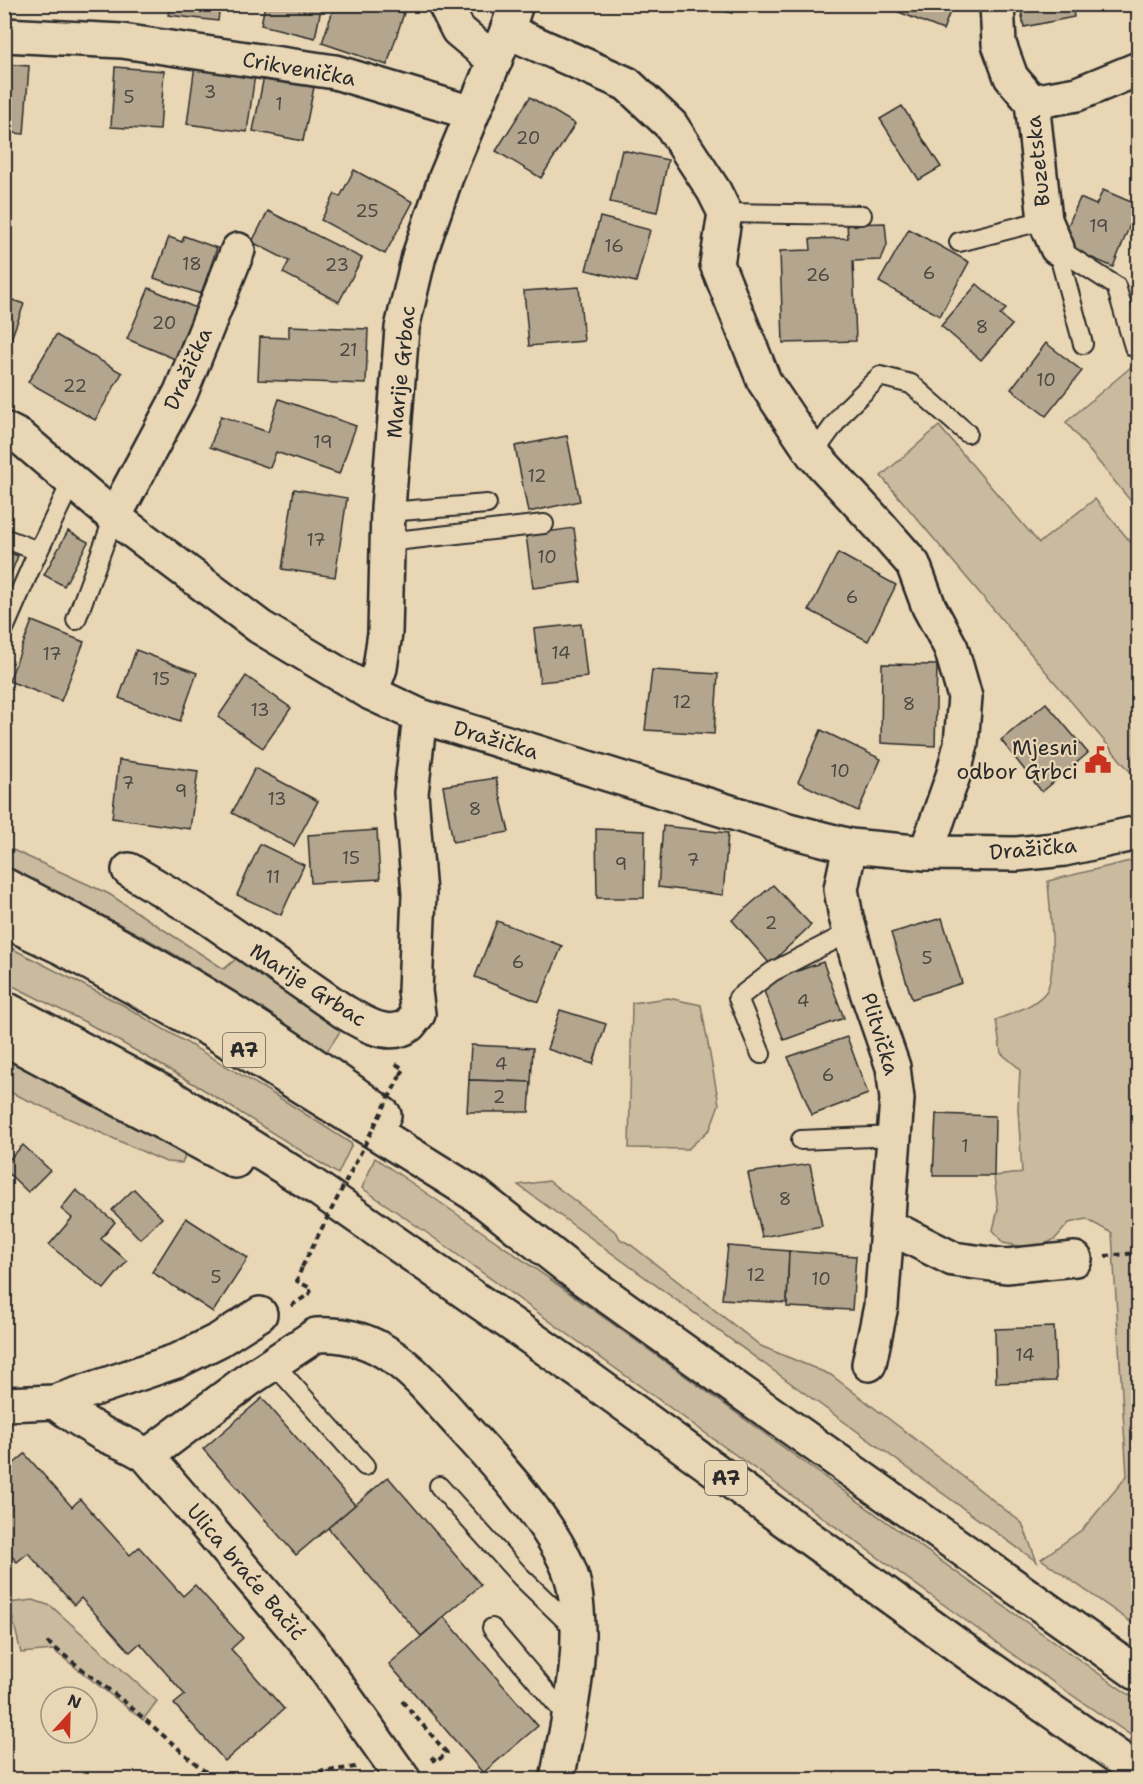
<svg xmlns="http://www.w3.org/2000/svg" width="1143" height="1784" font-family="'Shantell Sans',sans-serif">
<rect width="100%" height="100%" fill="#e9d6b4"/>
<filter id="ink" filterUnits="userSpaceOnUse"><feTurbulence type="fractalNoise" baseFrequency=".0167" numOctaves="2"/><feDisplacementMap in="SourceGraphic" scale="12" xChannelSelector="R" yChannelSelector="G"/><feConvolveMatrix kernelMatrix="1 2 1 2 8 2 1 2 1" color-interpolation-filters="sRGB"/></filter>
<g filter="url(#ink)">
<g fill="#caba9e" stroke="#7a7264" stroke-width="1.5">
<path d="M1138,361V510L1066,422Z"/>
<path d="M939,426L1039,543L1095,499L1138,551V781L881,476Z"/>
<path d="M4,846L109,894L224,969L236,959L341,1030L326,1053C276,1019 225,984 172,953C118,921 61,895 5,868Z"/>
<path d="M1138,859V1627L1041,1559L1083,1529L1127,1476L1112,1233L1086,1219L1069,1223L1055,1239L1036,1249L1003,1243L993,1230L998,1209L994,1176L1022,1173L1018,1108L1020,1069L1001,1053L996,1020C1012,1013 1033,1007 1045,993C1059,975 1049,904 1048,881Z"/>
<path d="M5,945L123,1005L285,1101L352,1144L338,1174L201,1088L89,1024L5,982Z"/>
<path d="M668,998L701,1005L719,1104L710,1129L688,1149L629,1148L632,1003Z"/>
<path d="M4,1054L110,1110L185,1156L182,1163L166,1162L5,1090Z"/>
<path d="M375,1158C634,1333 882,1523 1138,1701V1740L1022,1661L430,1235L362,1188Z"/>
<path d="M549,1181L617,1233L620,1239L631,1245L761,1346L831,1375L906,1432L1022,1523L1037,1562L518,1185Z"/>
<path d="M33,1600L51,1606L157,1701L143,1720L53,1650L21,1653L9,1603Z"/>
</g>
<g fill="#b4a68e" stroke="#2b2b2b" stroke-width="1.5">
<path d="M170,4H220L218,21L168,15Z"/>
<path d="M265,4H322L315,38L261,25Z"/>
<path d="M335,4H377L404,13L387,65L322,43Z"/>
<path d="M697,4H734L732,13Z"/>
<path d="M879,4H953L943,30Z"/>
<path d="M1020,4H1072L1074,17L1024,27Z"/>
<path d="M4,64L29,66L24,134L4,132Z"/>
<path d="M195,65L255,74L247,132L187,124Z"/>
<path d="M115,67L164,71L160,130L111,127Z"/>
<path d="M264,76L314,87L303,141L253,131Z"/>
<path d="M530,97L575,124L541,178L496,151Z"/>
<path d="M902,106L941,167L919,180L880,119Z"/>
<path d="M622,150L668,160L657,212L610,202Z"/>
<path d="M354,170L413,202L385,254L321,220L335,194L340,197Z"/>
<path d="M1103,190L1138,205L1113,267L1060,244L1080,198L1096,205Z"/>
<path d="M268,211L362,258L339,302L283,273L289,261L252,242Z"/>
<path d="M600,217L650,230L636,282L586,270Z"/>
<path d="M885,223L887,245L881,260L853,261L856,341L783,343L780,251L811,250L810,239L848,238L847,224Z"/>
<path d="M909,229L969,262L940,316L879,282Z"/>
<path d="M184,236L217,248L201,294L154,278L169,237L182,242Z"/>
<path d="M977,284L1006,309L1000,315L1012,325L981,360L941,326Z"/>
<path d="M579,287L584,341L529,346L524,291Z"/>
<path d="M149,288L196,308L175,359L127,339Z"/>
<path d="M4,297L24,304L4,358Z"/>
<path d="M289,326L368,329L366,384L258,380L260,337L289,338Z"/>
<path d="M56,335L122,373L95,420L28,382Z"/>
<path d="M1046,343L1082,371L1046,416L1011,389Z"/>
<path d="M279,399L356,426L339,474L276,452L270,468L210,447L221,416L268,432Z"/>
<path d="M567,436L580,501L528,512L515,446Z"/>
<path d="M294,489L347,498L335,577L282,569Z"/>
<path d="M574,528L581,582L533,588L526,535Z"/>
<path d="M68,531L88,542L64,586L44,575Z"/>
<path d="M4,551L18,556L4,591Z"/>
<path d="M838,553L896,585L868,641L809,610Z"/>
<path d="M32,621L84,642L61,701L9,681Z"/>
<path d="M581,624L587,677L540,682L534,629Z"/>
<path d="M136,650L197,673L180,721L119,698Z"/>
<path d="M882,664L937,665L935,746L881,743Z"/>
<path d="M652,670L718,674L714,734L645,730Z"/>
<path d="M246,676L291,708L263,748L218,717Z"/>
<path d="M1046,703L1088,753L1042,792L1001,740Z"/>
<path d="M821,730L881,759L858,811L798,782Z"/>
<path d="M119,760L198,771L190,829L112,818Z"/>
<path d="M255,768L318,801L294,846L232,813Z"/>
<path d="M496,778L509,832L453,842L443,786Z"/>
<path d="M663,826L728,833L723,895L658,887Z"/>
<path d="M596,829L645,831L644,898H597Z"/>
<path d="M377,830L380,879L311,883L308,835Z"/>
<path d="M260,844L304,865L281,915L237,895Z"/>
<path d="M773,885L811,925L770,964L732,920Z"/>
<path d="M942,918L962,983L912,999L891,933Z"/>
<path d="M497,921L562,946L539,1002L475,977Z"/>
<path d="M823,962L844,1018L784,1040L761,984Z"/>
<path d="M560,1010L606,1024L593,1064L547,1049Z"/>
<path d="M847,1037L868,1094L812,1115L788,1057Z"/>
<path d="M471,1045L533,1048L531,1082L469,1080Z"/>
<path d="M469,1080L531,1082L529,1112H467Z"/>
<path d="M936,1114L995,1116L994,1176H933Z"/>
<path d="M23,1145L50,1170L28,1192L4,1169V1165Z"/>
<path d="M810,1164L822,1226L762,1237L748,1173Z"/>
<path d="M134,1189L162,1218L140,1239L112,1210Z"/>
<path d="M76,1190L115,1222L101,1239L127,1261L104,1289L49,1245L72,1218L61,1209Z"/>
<path d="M186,1218L248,1258L213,1312L152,1272Z"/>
<path d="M728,1246L789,1251L787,1303L722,1299Z"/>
<path d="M789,1251L856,1256L852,1310L787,1307Z"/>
<path d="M1054,1327L1056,1381L996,1383L995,1329Z"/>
<path d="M262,1398L355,1505L296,1555L203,1449Z"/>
<path d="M25,1454L72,1507L80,1499L130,1555L139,1547L183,1596L195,1585L243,1638L231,1649L284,1709L225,1761L174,1704L185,1695L140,1643L130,1652L81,1598L74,1605L28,1553L17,1562L4,1548V1472Z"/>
<path d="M388,1477L481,1585L421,1636L328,1528Z"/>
<path d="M444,1617L538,1726L483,1773L389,1664Z"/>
</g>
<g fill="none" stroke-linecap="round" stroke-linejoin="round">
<defs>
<g id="service">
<path d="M725,213L862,215"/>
<path d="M959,242L1045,220"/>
<path d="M1057,248L1116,286L1134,347"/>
<path d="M1057,248L1083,344"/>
<path d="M813,454L845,410L880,376L911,384L967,433"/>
<path d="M388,512L487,504"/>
<path d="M4,538L38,551"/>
<path d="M387,542L544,524"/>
<path d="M76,620L114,517"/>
<path d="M4,629L35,558L72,481"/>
<path d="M761,1054L738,998L772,972L850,932"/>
<path d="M801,1140L895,1136"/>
<path d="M273,1363L365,1466"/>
<path d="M439,1486L520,1576L578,1632"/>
<path d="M492,1628L569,1719"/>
</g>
<g id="minor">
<path d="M445,4L458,30L495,61"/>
<path d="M997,4L999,44L1011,77L1032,102L1045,220L1057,248"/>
<path d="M507,31L627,84L671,125L714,191L725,213L717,264L764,381L813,454L879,525L913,564L929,607L951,648L965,697L961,744L953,776L926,853"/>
<path d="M4,35L122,41L335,72L472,113"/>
<path d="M1032,102L1077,94L1138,69"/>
<path d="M4,429L20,437L114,517L260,627L371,693L420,716L788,830L850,846L926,853L1017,854L1064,849L1138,833"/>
<path d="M114,517L181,392L238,250"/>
<path d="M371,693L380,668L385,633L388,508L402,328L419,256L446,177L507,31L516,4"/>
<path d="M850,846L841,889L846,917L867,992L893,1067L897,1099L881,1306L869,1364"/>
<path d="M129,870L203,914L343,1011C361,1022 388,1040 409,1025C412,1022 415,1017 418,1014L415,991L419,894L411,793L420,716"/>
<path d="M888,1226L953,1259L1006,1266L1075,1259"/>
<path d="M55,1402C70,1414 86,1424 103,1434C118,1441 133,1446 147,1456L310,1647L404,1780"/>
<path d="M4,1404L55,1402L179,1360L219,1340L260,1314"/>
<path d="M147,1456L248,1380L316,1335C344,1333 371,1341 393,1357C415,1372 433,1394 451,1414C489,1456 563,1532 574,1586C586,1652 569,1715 557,1780"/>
</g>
<g id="trunk">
<path d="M4,885C140,953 263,1024 384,1115"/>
<path d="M4,920L61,947L209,1029L476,1195L574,1272L741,1392L1138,1674"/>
<path d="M4,1008L161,1091L314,1186L587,1377L968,1653L1138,1771"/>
<path d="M4,1038L235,1161"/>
</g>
</defs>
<use href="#service" stroke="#2b2b2b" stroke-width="22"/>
<use href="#minor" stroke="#2b2b2b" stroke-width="38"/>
<use href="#trunk" stroke="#2b2b2b" stroke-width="38"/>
<g stroke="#2b2b2b" stroke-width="4" stroke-dasharray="6 4.5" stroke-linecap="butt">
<path d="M396,1064L404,1069L400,1076"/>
<path d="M1105,1256L1138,1253"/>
<path d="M291,1306L309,1294L312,1289L297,1281L302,1267"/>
<path d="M47,1642L126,1703L203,1770L220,1780"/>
<path d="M402,1701L447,1753L436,1762L431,1757"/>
<path d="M256,1780L356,1767"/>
</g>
<use href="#service" stroke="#e9d6b4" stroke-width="18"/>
<use href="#minor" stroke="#e9d6b4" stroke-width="33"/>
<use href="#trunk" stroke="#e9d6b4" stroke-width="33"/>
<path stroke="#2b2b2b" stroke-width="4" stroke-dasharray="6 4.5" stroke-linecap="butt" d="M302,1267L400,1076"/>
</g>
</g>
<defs>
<symbol id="civic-bare" viewBox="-9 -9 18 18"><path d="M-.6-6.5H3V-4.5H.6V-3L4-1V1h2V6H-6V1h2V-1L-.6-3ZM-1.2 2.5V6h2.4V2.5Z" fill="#c8321e" stroke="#e9d6b4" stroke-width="2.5" paint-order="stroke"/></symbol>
</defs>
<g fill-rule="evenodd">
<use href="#civic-bare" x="1079" y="741" width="38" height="38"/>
</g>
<g text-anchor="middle" stroke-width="4.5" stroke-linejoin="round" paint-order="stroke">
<g font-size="18" fill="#4d4a44">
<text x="210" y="98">3</text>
<text x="129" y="103">5</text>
<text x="279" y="110">1</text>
<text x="528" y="144">20</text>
<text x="367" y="217">25</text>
<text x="1099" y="232">19</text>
<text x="614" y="252">16</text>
<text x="192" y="270">18</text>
<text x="337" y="271">23</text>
<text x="929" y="279">6</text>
<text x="818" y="281">26</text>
<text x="164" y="329">20</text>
<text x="982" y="333">8</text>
<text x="348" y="356">21</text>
<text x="1046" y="386">10</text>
<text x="75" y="392">22</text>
<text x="323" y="448">19</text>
<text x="537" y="482">12</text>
<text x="316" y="546">17</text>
<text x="547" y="563">10</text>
<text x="852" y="603">6</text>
<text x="561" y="659">14</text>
<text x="52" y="660">17</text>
<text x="161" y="685">15</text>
<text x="682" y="708">12</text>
<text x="909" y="710">8</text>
<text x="260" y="716">13</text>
<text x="840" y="777">10</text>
<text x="128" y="789">7</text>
<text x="181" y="797">9</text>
<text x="277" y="805">13</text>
<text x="475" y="815">8</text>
<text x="351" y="864">15</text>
<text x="693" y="866">7</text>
<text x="621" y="870">9</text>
<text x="273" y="883">11</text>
<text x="771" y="929">2</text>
<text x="927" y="964">5</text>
<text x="518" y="968">6</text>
<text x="803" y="1007">4</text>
<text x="501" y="1070">4</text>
<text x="828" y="1081">6</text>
<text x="499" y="1103">2</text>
<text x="965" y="1152">1</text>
<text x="785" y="1205">8</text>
<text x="756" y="1281">12</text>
<text x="216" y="1283">5</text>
<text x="821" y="1285">10</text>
<text x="1025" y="1361">14</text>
</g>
<g fill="#e9d6b4" stroke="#645e54" stroke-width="1.5">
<rect x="223" y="1033" width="42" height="34" rx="4.5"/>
<rect x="705" y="1461" width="42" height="34" rx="4.5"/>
</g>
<g font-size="20" font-weight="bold" fill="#2b2b2b">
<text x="244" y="1057">A7</text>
<text x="726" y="1485">A7</text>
</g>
<g font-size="21" fill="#2b2b2b" stroke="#e9d6b4">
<text transform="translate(299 69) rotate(10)" y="7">Crikvenička</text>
<text transform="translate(1038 161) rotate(-96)" y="7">Buzetska</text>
<text transform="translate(188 369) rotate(-66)" y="7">Dražička</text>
<text transform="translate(401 372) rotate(-84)" y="7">Marije Grbac</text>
<text transform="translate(496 740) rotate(17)" y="7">Dražička</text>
<text transform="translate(1033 849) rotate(-5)" y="7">Dražička</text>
<text transform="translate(308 985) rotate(33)" y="7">Marije Grbac</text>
<text transform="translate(880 1034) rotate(73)" y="7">Plitvička</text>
<text transform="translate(246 1572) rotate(50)" y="7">Ulica braće Bačić</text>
</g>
<g font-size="21" fill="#2b2b2b" stroke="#e9d6b4" text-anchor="end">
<text x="1078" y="755">Mjesni<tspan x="1078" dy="24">odbor Grbci</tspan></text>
</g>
</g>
<rect width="1143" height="1784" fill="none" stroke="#e9d6b4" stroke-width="24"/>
<rect x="12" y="12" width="1119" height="1760" fill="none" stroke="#2b2b2b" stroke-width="2" filter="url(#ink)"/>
<g transform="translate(69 1715) rotate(22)"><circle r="28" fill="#e9d6b4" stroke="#9d927d" stroke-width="1.5"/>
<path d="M0-4.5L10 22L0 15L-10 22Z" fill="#c8321e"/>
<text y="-9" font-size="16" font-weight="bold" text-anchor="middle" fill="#2b2b2b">N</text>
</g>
</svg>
